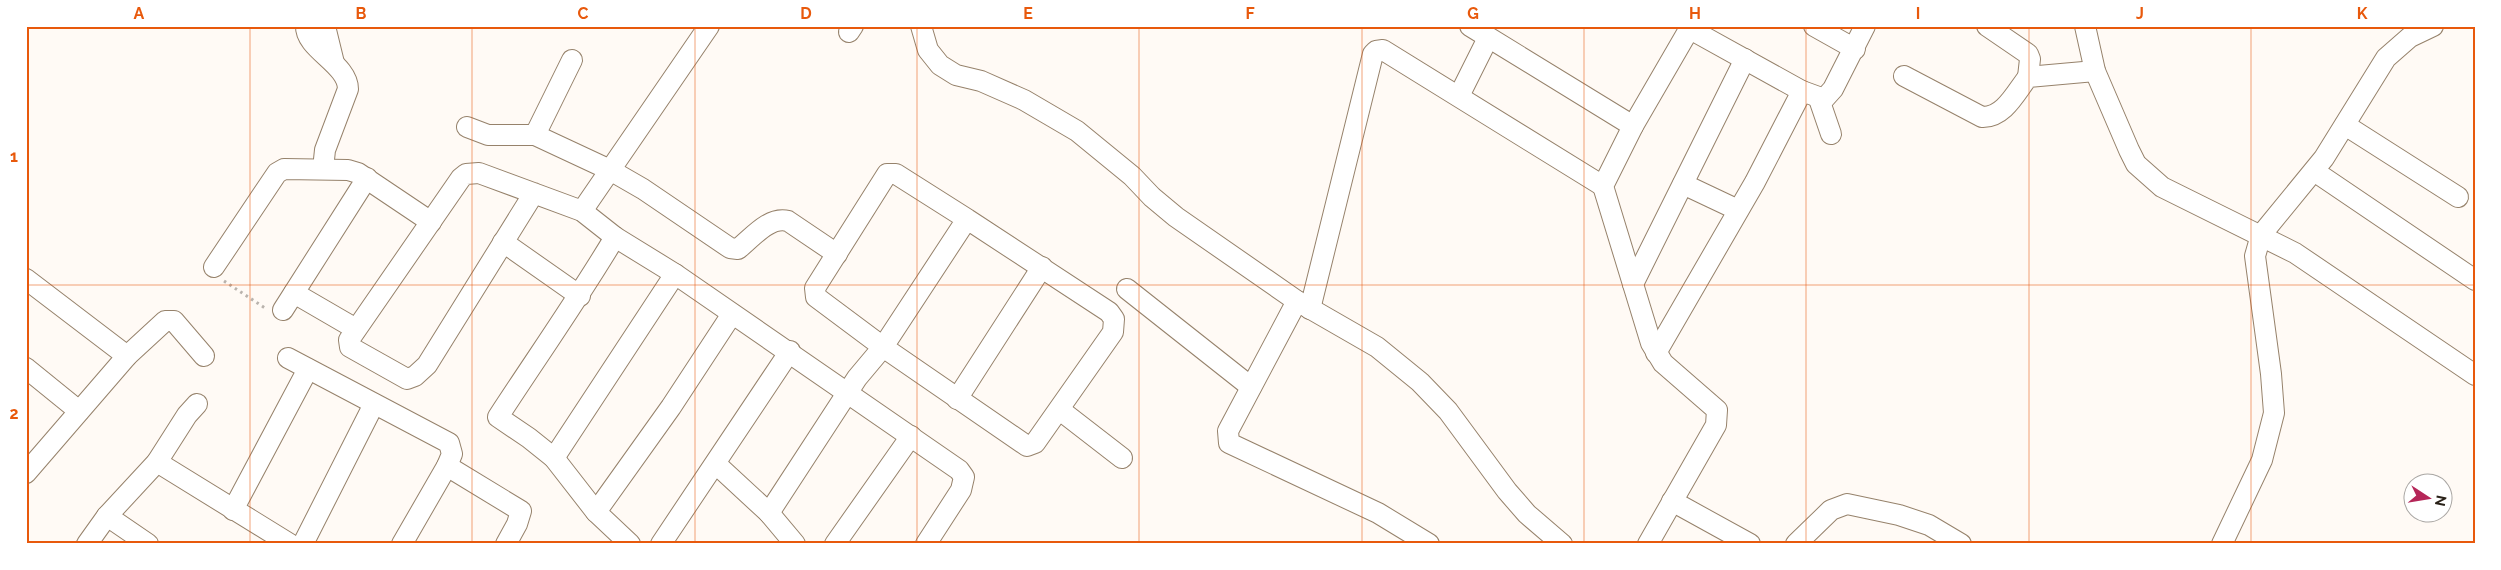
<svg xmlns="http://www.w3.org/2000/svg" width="2501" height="570" font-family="Raleway,sans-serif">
<rect width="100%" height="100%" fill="#fffaf5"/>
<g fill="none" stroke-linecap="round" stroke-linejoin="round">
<defs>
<g id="minor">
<path d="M306,26C305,49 348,64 348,89L325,150L323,169"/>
<path d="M325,26L334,63"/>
<path d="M921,26L928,50L940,65L956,75L981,81L1024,100L1077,131L1132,176L1152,197L1176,217L1297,301L1377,347L1420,382L1448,411L1507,491L1527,514L1562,544"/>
<path d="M1470,26L1633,126"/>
<path d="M1814,26L1855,49"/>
<path d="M1987,26L2028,54L2030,59L2028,77"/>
<path d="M2085,26L2095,71L2129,150L2136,164L2162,187L2295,253L2475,375"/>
<path d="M1690,29L1802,91L1824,99L1833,89L1865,26"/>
<path d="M849,32L853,26"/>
<path d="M1904,76L1982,117C2004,118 2016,92 2028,77L2095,71"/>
<path d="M1459,96L1488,38"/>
<path d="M1819,99L1831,134"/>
<path d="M2345,125L2458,197"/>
<path d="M467,127L488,135H535L610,170L643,189L730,248L738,249C752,238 769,216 788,221L837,254"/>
<path d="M535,135L572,60"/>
<path d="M2314,171L2475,280"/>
<path d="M1683,184L1738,210"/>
<path d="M534,193L427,365L415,376L407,379L350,347L349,340L461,178L466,174L479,173L582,211L615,237L675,274L959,470L964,477L961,490L926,544"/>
<path d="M582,211L709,26"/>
<path d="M503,242L580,296"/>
<path d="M214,267L277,173L284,169L348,170L358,173L431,222"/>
<path d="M26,279L127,356"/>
<path d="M1633,284L1745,59"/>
<path d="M1127,289L1251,387"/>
<path d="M294,293L356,329"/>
<path d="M1297,301L1228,431L1229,443L1378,513L1429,544"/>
<path d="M1310,309L1373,54L1376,51L1383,50L1603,186"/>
<path d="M283,310L367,178"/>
<path d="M1656,353L1755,182L1802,91"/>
<path d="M288,358L449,443L452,454L447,466L402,544"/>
<path d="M26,368L79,411"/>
<path d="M957,399L1042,267"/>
<path d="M1060,410L1122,458"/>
<path d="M554,458L675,274"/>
<path d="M157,462L290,544"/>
<path d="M716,464L769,513L795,544"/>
<path d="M447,466L521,511L517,524L506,544"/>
<path d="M26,473L127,356L165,321H174L204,356"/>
<path d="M1672,501L1750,544"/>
<path d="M233,510L308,369"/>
<path d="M596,512L554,458L529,438L498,417C537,357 578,299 615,237"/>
<path d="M769,513L857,378L883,347L967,219L1109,312L1114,319L1113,332L1035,443L1027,446L883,347L816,297L815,288L887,174H896L967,219"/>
<path d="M107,516L148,544"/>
<path d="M87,544L107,516L157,462L187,415L197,404"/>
<path d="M303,544L374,404"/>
<path d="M630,544L596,512L671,407L732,314"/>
<path d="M661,544L790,351"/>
<path d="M835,544L911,436"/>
<path d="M1648,544L1716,425L1717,410L1663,363L1651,343L1603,186L1633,126L1691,26"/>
<path d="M1796,544L1831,510L1847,504L1899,515L1929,525L1961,544"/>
<path d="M2222,544L2262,460L2274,413L2271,374L2255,256L2261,235L2324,158L2386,58L2410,37L2433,26"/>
</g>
</defs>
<use href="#minor" stroke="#96826b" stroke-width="22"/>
<path stroke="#b9b3ad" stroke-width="3" stroke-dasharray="2.5 4" stroke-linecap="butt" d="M224,281L265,308"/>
<use href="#minor" stroke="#fff" stroke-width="20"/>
</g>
<path fill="none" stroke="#e8590c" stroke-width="1" stroke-opacity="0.55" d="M250,26V544M472,26V544M695,26V544M917,26V544M1139,26V544M1362,26V544M1584,26V544M1806,26V544M2029,26V544M2251,26V544M26,285H2475"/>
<rect width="2501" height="570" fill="none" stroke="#ffffff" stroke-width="55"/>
<g transform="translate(2428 498) rotate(102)"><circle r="24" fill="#ffffff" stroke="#a9a6a3"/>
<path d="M0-4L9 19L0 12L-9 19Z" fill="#b52658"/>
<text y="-8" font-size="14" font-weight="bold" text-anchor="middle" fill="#292118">N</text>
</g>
<rect x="28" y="28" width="2446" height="514" fill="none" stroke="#e8590c" stroke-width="2"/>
<g font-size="16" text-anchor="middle" font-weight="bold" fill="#e8590c">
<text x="139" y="19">A</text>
<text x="361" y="19">B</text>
<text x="583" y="19">C</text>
<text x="806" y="19">D</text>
<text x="1028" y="19">E</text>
<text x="1250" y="19">F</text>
<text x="1473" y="19">G</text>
<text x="1695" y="19">H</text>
<text x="1918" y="19">I</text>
<text x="2140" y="19">J</text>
<text x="2362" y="19">K</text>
<text x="14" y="162">1</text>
<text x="14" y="419">2</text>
</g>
</svg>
